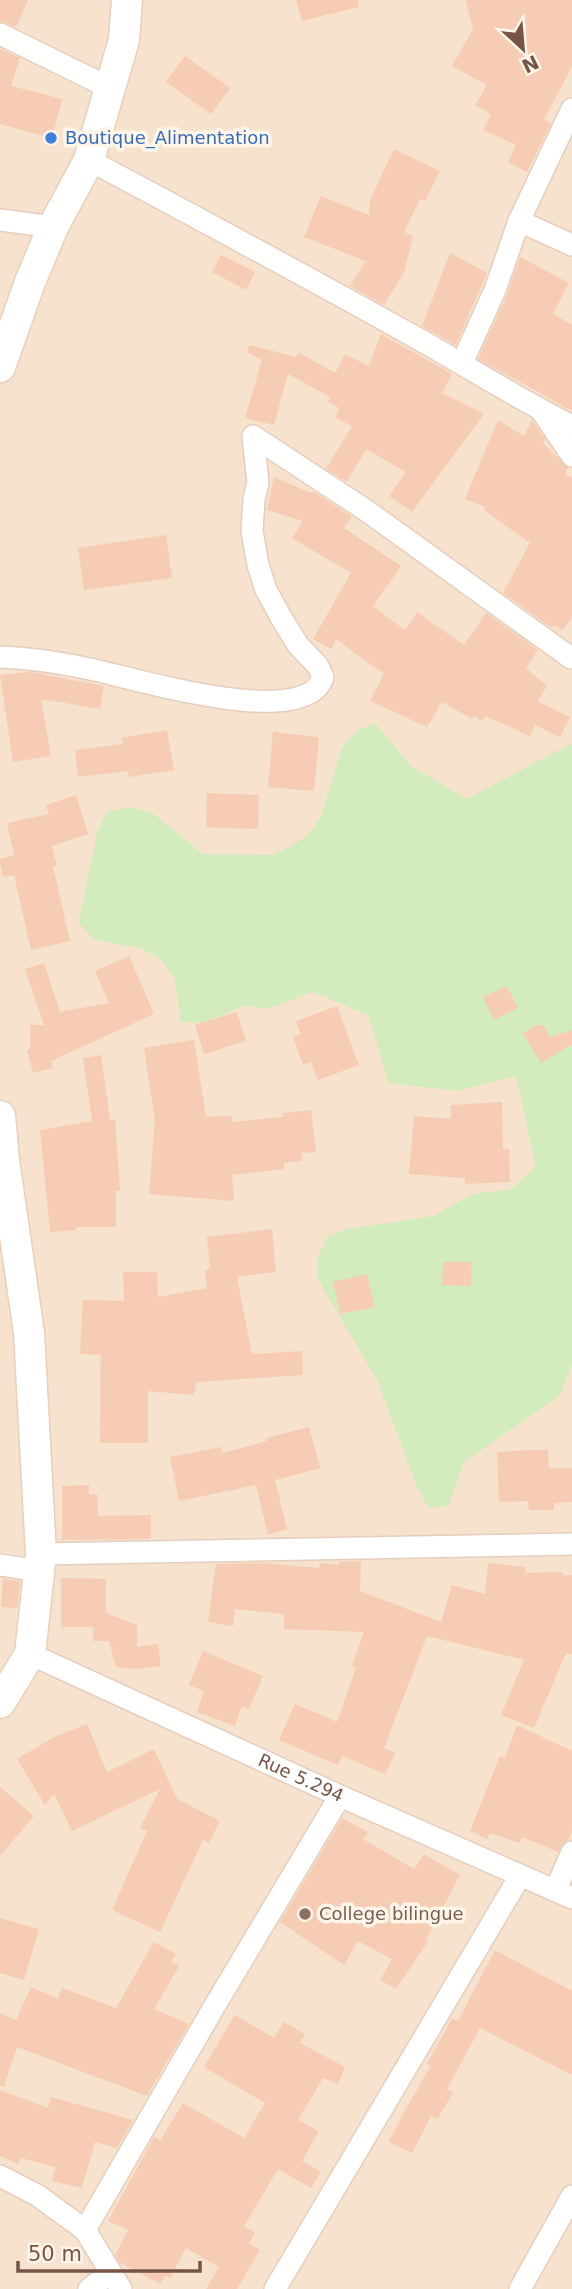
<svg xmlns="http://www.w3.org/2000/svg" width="572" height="2289" font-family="'DejaVu Sans',sans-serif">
<rect width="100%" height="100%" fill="#fef1e0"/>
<rect fill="#f6e2cd" x="0" y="0" width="572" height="2289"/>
<path fill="#d2ecbd" d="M375,723L411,766L467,799L572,743V1365L559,1396L464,1462L448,1506L429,1508L418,1489L378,1382L318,1279V1257L327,1237L346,1229L434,1216L472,1194L511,1189L536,1167L516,1076L457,1091L389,1083L368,1015L313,992L267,1009L246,1005L203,1023L181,1022L175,979L160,959L140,948L95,940L79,923L97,833L107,812L129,807L151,812L203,854L273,855L292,846L309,834L322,814L342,747L358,730Z"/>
<g fill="#f6ccb5">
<path d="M0,0H28L16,27L0,21Z"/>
<path d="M296,0H358V7L302,21Z"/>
<path d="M466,0H572V66L544,120L551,123L527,172L508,162L516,145L483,130L491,114L475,105L487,85L452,66L473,29Z"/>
<path d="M0,49L20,58L11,86L62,99L52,138L0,124Z"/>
<path d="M185,56L230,88L211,114L166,82Z"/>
<path d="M394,149L440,171L425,201L420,199L404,232L413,236L404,272L384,305L350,286L366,261L304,237L321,196L369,215L370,200Z"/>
<path d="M450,253L487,273L456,345L422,326Z"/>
<path d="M221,255L255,272L246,290L212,272Z"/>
<path d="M520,257L569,283L553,314L572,325V411L478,359L507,295Z"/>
<path d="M381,334L452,374L442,393L484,414L412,512L389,496L406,472L366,449L347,482L326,469L352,426L335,418L339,408L328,402L330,397L288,374L274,425L245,418L262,360L247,352L250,345L296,357L298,352L335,373L345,354L369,366Z"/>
<path d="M498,420L524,436L532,420L545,439L543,443L568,468L565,474L572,478V617L563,630L554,625L552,628L503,593L530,543L484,510L485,507L465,499Z"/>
<path d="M274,477L311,493L313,491L352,517L344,528L401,566L373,606L405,630L417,612L464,645L486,613L538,650L526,668L547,686L537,701L570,717L560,737L535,725L530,736L485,716L482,721L474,716L472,719L442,702L427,727L370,701L384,674L336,639L331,649L313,639L351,573L292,538L303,521L267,510Z"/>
<path d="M166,535L172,578L84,590L78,548Z"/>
<path d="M30,672L104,686L100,709L41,699L51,756L13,762L0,675Z"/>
<path d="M167,730L174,770L129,777L128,771L78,777L75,750L123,744L122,738Z"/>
<path d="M273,732L319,737L314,791L268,787Z"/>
<path d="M207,793L259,795L258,829L206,827Z"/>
<path d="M76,795L88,834L52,846L57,866H53L70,941L31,950L14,875L3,877L0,863V859L14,855L7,823L49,814L46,805Z"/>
<path d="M129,956L154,1014L51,1061L53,1068L33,1073L27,1050L30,1049V1025H44L25,969L44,963L60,1012L109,1003L95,971Z"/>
<path d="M507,986L518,1008L494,1020L483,997Z"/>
<path d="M337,1006L359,1065L318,1080L311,1062L303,1065L293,1037L301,1034L296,1021Z"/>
<path d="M237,1012L246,1041L204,1054L195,1025Z"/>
<path d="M538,1024L540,1026L543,1025L550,1037L572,1030V1044L541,1063L523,1033Z"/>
<path d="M194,1040L206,1117L232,1116V1122L283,1117V1113L311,1110L316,1152L301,1153L302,1161L284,1163V1169L232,1175L234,1201L149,1194L155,1121L144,1048Z"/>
<path d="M101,1055L110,1120H115L120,1191H116V1227H76V1230L50,1232L40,1130L92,1121L83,1058Z"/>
<path d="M502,1102L503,1149H509L510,1182L465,1184V1178L409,1174L414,1116L451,1119V1105Z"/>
<path d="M272,1229L276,1272L237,1277L252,1354L302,1351L303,1375L196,1382L194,1395L148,1391V1443H100L101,1355L80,1354L83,1300L124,1301L123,1272H157L158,1297L207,1288L205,1270L210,1269L207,1237Z"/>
<path d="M443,1262H472L471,1286L442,1285Z"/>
<path d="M367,1274L375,1307L340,1314L333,1282Z"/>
<path d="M309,1427L320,1468L275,1480L287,1529L268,1535L256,1485L179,1501L170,1457L221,1447L222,1453L267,1441L266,1438Z"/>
<path d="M530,1450H548L549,1468H572V1502L554,1503V1510H529L528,1501L499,1502L497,1452Z"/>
<path d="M89,1485V1494H97L98,1516L151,1515V1539L62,1540V1486Z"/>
<path d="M361,1561L360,1591L441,1622L452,1585L485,1594L488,1563L526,1567L525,1573L563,1572V1575H572V1654L566,1653L534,1728L501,1715L524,1660L427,1636L384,1748L395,1753L385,1774L342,1756L338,1765L279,1740L295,1704L337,1722L356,1668L352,1666L364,1632L284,1629V1614L235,1609L233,1626L208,1622L216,1564L264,1563L319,1568L320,1563L339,1565V1562Z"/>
<path d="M61,1578L106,1579V1613L137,1625V1647L158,1644L161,1666L136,1669L116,1667L109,1641H93V1627H61Z"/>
<path d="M3,1579L20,1581L17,1608L1,1607Z"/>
<path d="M203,1651L263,1676L249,1709L242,1706L235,1726L197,1712L204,1691L189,1685Z"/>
<path d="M87,1724L107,1772L154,1749L177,1799L220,1821L209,1843L203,1840L160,1932L112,1910L147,1831L140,1828L160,1789L72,1831L54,1794L45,1805L17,1759L56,1736Z"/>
<path d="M517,1725L572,1751V1831L568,1840L564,1842L558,1852L522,1837L520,1843L490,1833L487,1839L470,1831L500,1756L505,1758Z"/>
<path d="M0,1787L34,1816L0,1856Z"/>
<path d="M342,1818L368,1832L363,1839L414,1869L424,1854L460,1875L426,1940L428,1941L396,1989L380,1980L392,1959L358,1941L344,1965L280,1922Z"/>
<path d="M0,1918L39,1929L24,1980L0,1973Z"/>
<path d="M154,1942L176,1954L171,1962L179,1966L154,2009L189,2024L147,2096L17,2047L4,2087L0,2086V2013L16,2020L31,1987L58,1999L62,1988L116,2008Z"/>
<path d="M495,1950L572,1991V2075L480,2028L447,2089L453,2093L437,2119L431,2116L412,2153L389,2142L405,2110L431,2066L427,2064L452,2018L458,2021Z"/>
<path d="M235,2015L274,2038L284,2022L305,2034L300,2043L345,2067L338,2084L323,2078L298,2120L319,2131L302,2161L321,2172L311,2188L278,2169L244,2226L255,2233L249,2243L260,2250L237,2289H206L219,2267L186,2248L170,2278L165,2276L160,2284L120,2263L115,2255L128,2230L108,2221L154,2137L160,2141L183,2103L244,2138L265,2103L204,2067Z"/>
<path d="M0,2090L48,2108L51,2097L133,2120L117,2148L95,2142L82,2188L52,2181L55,2167L21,2158L18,2164L0,2156Z"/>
</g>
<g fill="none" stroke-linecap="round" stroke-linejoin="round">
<defs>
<g id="street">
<path d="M0,34L110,88"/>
<path d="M89,160C198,218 307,277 415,337C467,366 518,399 572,426"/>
<path d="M0,220L53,227"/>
<path d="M519,221L572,245"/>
<path d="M462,363L495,290L519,221L572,109"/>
<path d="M543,413L572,456"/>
<path d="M0,657C28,658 57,662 85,668C128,676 306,733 323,677L318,666L298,645L282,619L266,590L258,565L252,531L254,499L258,483L253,436L367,511L571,658"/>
<path d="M41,1554L572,1544"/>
<path d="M0,1565L39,1571"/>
<path id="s1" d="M30,1654L340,1796L572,1898"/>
<path d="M556,1889L572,1852"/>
<path d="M0,2176L37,2195L85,2230L121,2289"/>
<path d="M85,2230L214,2007L340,1796"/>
<path d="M89,2289L110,2273"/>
<path d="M275,2289L520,1876"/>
<path d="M520,2289L572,2196"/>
</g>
<g id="secondary">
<path d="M0,367L30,282L53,227L89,160L124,40L127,0"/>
<path d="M0,1116L4,1160L29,1333L41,1554L30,1654L0,1703"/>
</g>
</defs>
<use href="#street" stroke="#e5cebe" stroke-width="24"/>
<use href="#secondary" stroke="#eacfba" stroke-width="33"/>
<use href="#street" stroke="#fff" stroke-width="21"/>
<use href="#secondary" stroke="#fff" stroke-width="30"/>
</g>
<circle fill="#3f7fe0" stroke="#fff5e8" stroke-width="2.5" cx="51" cy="138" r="7"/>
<circle fill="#8d6e63" stroke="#fff5e8" stroke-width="2.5" cx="305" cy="1914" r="7"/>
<g text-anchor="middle" stroke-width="7" stroke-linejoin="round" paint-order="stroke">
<g font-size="18" fill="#366cbe" stroke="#fff5e8" text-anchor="start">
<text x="65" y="144">Boutique_Alimentation</text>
</g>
<g font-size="18" fill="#775445" stroke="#fff5e8">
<text dy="6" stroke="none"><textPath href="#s1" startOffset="298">Rue 5.294</textPath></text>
</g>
<g font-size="18" fill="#785e54" stroke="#fff5e8" text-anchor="start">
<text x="319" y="1920">College bilingue</text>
</g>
</g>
<g transform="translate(523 49) rotate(154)" stroke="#fff5e8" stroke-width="5" paint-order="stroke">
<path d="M0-5L12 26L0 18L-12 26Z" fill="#775445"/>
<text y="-10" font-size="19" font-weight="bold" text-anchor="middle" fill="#775445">N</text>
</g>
<path d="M18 2261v10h182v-10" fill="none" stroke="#775445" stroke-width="3.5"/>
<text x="28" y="2261" font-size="21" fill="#775445" stroke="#fff5e8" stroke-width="5" paint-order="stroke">50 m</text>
</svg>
